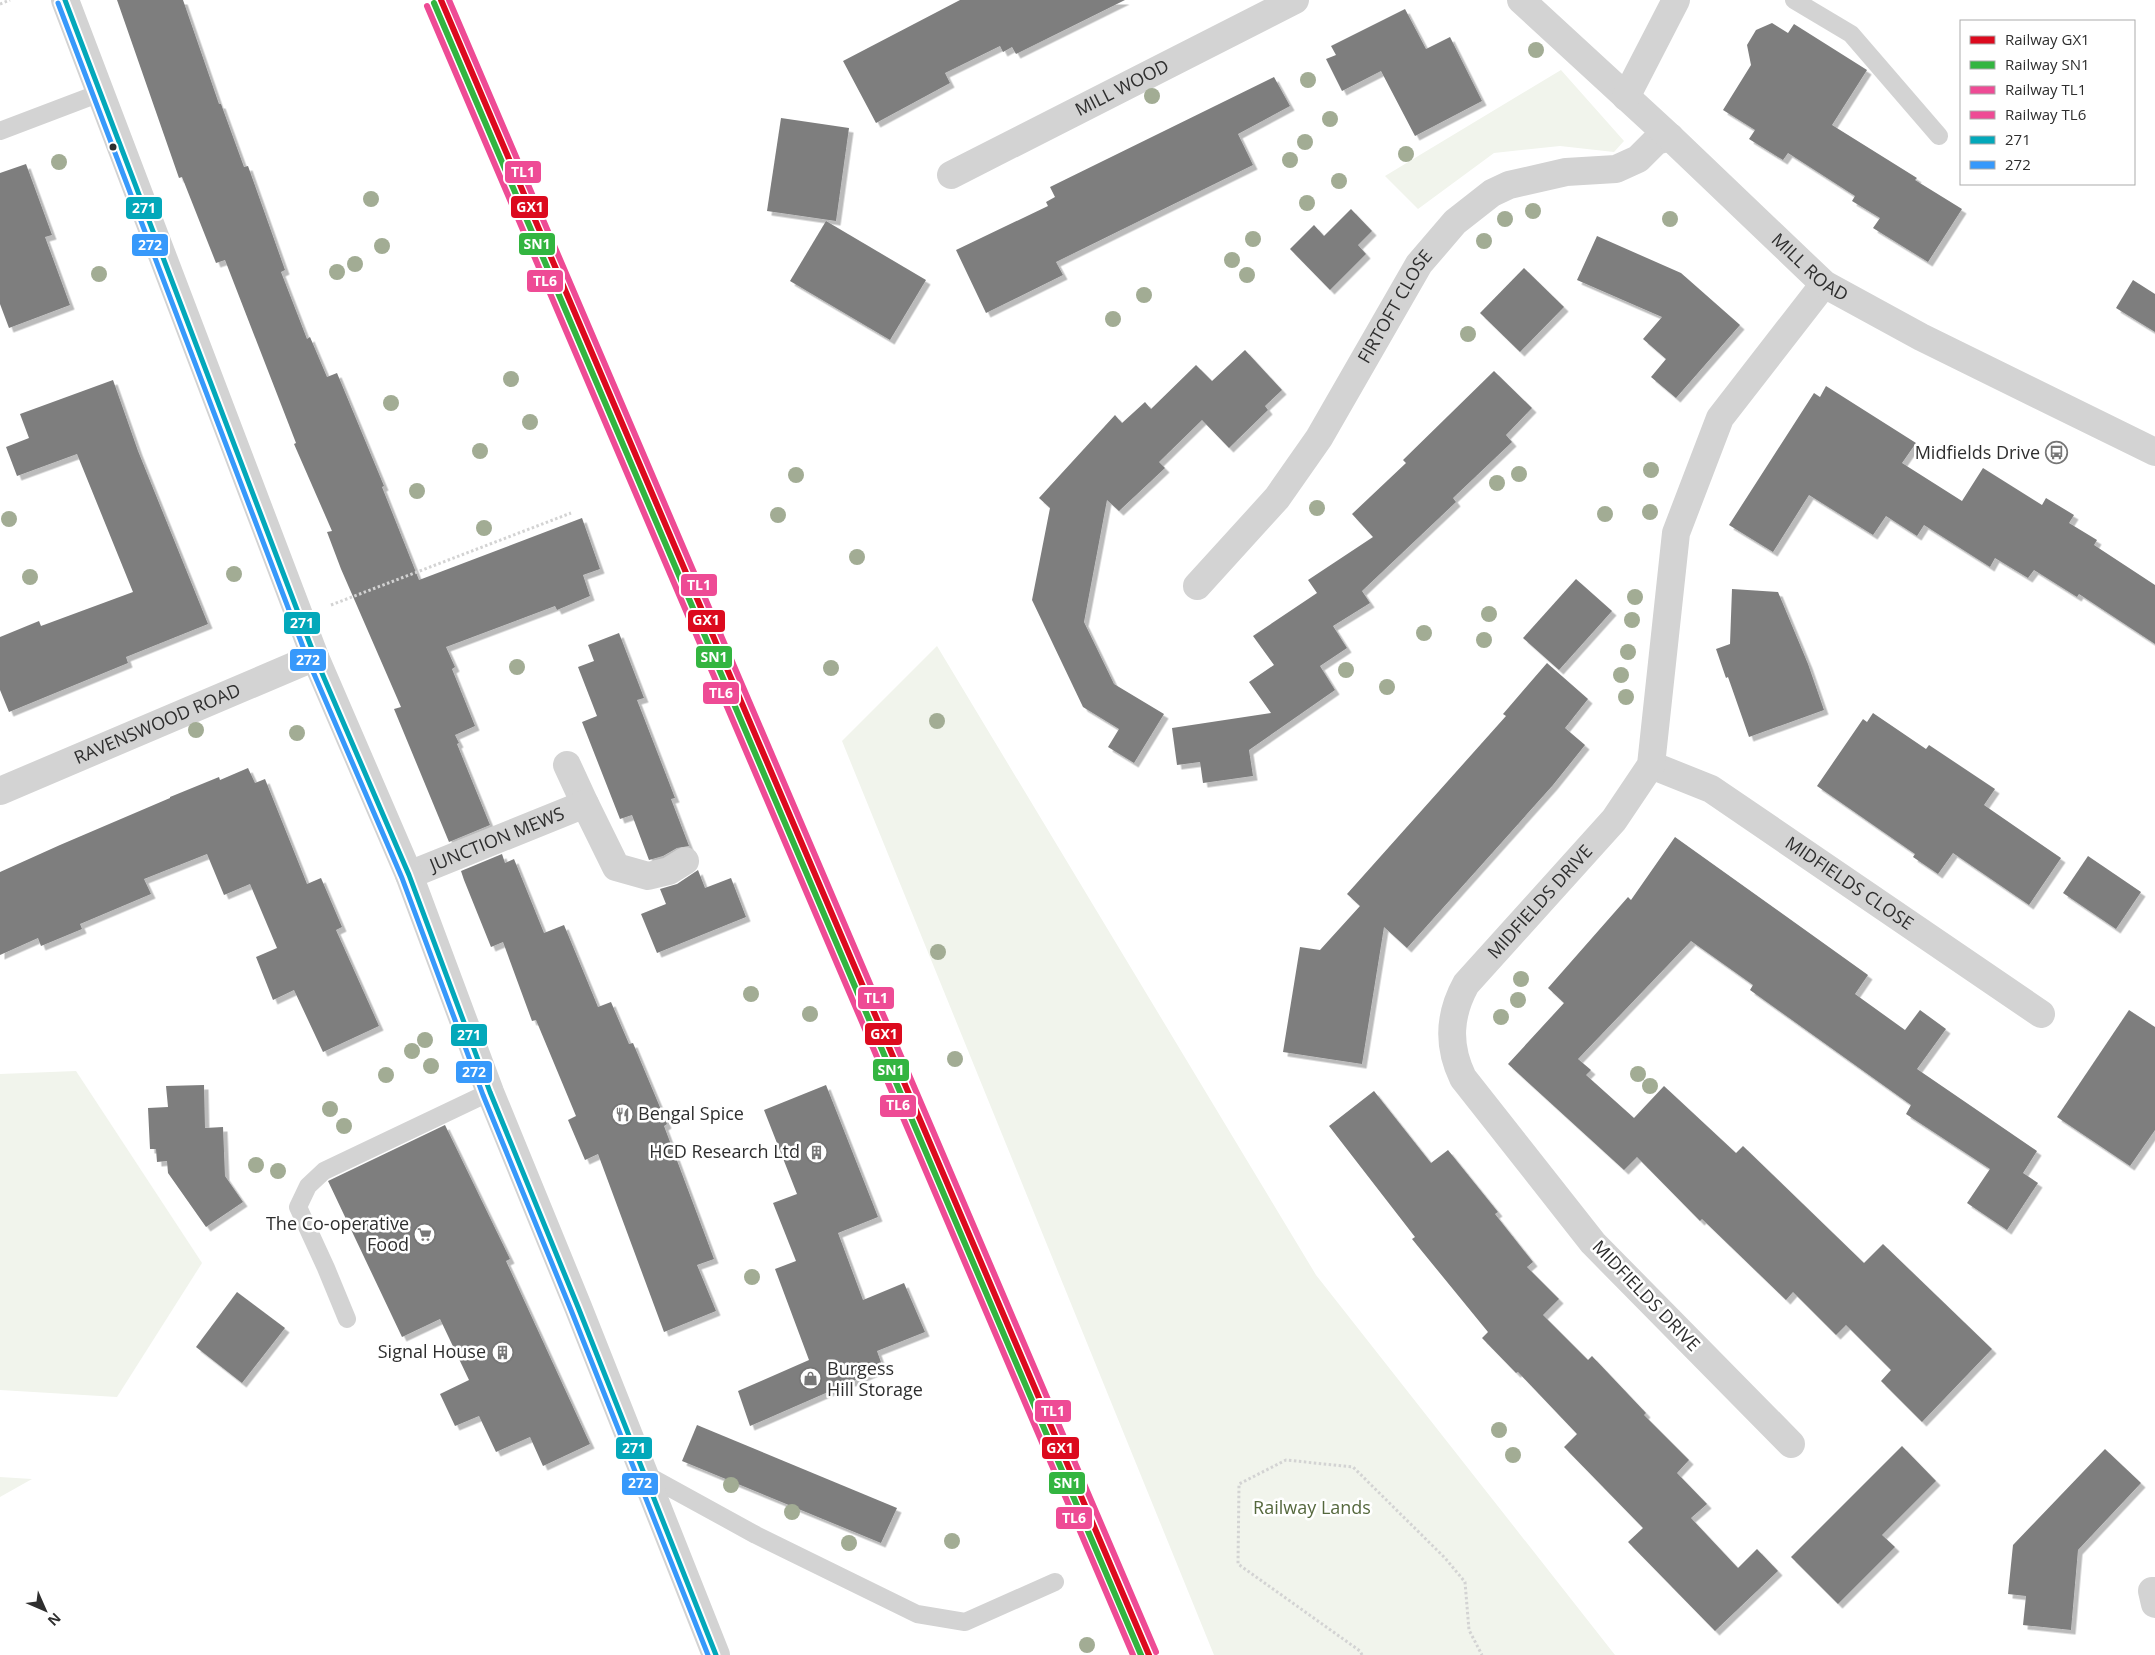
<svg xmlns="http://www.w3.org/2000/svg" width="2155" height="1655" font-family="'Open Sans',sans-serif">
<defs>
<filter id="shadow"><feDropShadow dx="4.5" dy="4.5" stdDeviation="0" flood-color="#0004"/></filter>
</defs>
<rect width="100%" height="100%" fill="#fff"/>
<g fill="#f1f4ec">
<path d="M1561,70L1624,141L1614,152L1560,146L1494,153L1418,209L1385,176Z"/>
<path d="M937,646L1316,1275L1615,1655H1214L842,741Z"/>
<path d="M76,1071L202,1263L117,1397L0,1390V1074Z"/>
<path d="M0,1477L32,1479L0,1497Z"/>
</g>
<g fill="#7e7e7e" filter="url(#shadow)">
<path d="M117,0H183L219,104H221L244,167L248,166L285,270L281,272L307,339L310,337L327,377L337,373L384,486L382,487L419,580L582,518L600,569L583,575L590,596L557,610L555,606L446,647L455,667L452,669L475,726L455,735L459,743L457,744L490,825L449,842L394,709L401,707L341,569L327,532L332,531L294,444L296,443L225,260L216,263L182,177L179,178Z"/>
<path d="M960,0H1125L1016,54L1012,47L1003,52L1000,46L945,73L950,83L876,123L843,61Z"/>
<path d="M1405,9L1426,49L1450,37L1482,101L1415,136L1381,71L1342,91L1326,59L1336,55L1331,46Z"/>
<path d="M1772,23L1788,33L1794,24L1867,70L1832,125L1917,178L1915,180L1962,209L1928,262L1873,228L1880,218L1852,201L1855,196L1788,153L1783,160L1749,139L1755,130L1723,110L1751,65L1747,45L1756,30Z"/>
<path d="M1274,77L1290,106L1238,134L1253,165L1056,262L1063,275L986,313L956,250L1048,206L1046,202L1055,197L1050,187Z"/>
<path d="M781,118L849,128L836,221L767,211Z"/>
<path d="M26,164L52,235L45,237L70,305L9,328L0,304V173Z"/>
<path d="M1351,209L1372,231L1358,245L1366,254L1330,290L1290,249L1314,225L1324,236Z"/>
<path d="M826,221L926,280L890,340L790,281Z"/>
<path d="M1597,236L1681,273L1740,325L1676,398L1651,377L1666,359L1643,339L1662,317L1577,280Z"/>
<path d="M1524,268L1564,307L1520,352L1480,313Z"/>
<path d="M2133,280L2155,294V332L2116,308Z"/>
<path d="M1245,350L1282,390L1265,406L1268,410L1229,448L1202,420L1159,462L1165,468L1119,511L1107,500L1084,622L1114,684L1164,714L1134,763L1108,747L1119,729L1083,707L1032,600L1050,508L1039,498L1115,415L1122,423L1145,402L1151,409L1196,365L1212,381Z"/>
<path d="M1494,371L1532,408L1506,435L1512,442L1453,498L1456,502L1362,591L1370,603L1333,626L1347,648L1320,666L1335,690L1249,750L1253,776L1203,783L1200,762L1177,765L1172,728L1271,713L1249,682L1274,665L1253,636L1317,593L1308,580L1373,537L1352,514L1406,463L1403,460Z"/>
<path d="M113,380L138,451L208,624L126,657L128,663L9,712L0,690V637L39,621L41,626L133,592L77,454L17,476L6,447L29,438L20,414Z"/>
<path d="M1826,386L1916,443L1902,463L1962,501L1983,468L2042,505L2046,498L2074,515L2069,523L2097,540L2094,545L2155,585V644L2079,594L2077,597L2034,570L2028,578L1995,558L1990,567L1924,525L1917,536L1886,516L1873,535L1809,495L1773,552L1729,525L1814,393L1820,397Z"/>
<path d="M1576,579L1612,611L1559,670L1523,638Z"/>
<path d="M1732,589L1778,592L1808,664L1824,710L1749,737L1728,677L1726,678L1716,649L1730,644Z"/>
<path d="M619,633L644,698L637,700L675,798L671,799L689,846L677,848L663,856L649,860L632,815L620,819L582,722L597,716L578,667L594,661L588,645Z"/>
<path d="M1547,663L1588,699L1565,728L1585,745L1553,785L1407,948L1384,927L1362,1064L1283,1052L1300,947L1320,950L1360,906L1347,894L1506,716L1503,714Z"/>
<path d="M1873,713L1926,749L1929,745L1995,789L1984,805L2061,858L2029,905L1953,853L1938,874L1913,857L1915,854L1817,786L1863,719L1867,722Z"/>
<path d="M248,768L255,783L265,779L307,884L321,878L342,927L336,930L379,1026L323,1052L294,990L273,1000L256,957L277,948L250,884L224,895L207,854L144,879L151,894L80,924L82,929L41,946L38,938L0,955V872L60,845L170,798V797L219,777L220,780Z"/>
<path d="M1675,837L1868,975L1855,994L1905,1030L1920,1010L1946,1029L1917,1069L2037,1151L2023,1173L2038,1183L2007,1230L1967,1203L1990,1169L1906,1114L1911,1105L1750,990L1753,985L1691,941L1578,1059L1591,1070L1586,1075L1634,1118L1664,1086L1736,1153L1743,1146L1864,1263L1883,1244L1992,1349L1922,1422L1881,1381L1891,1370L1846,1325L1836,1335L1793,1292L1786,1300L1702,1219L1700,1221L1637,1157L1624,1170L1508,1064L1564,1003L1548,988L1628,897L1631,900Z"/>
<path d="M502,854L505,863L514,859L544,933L564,925L598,1007L611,1002L629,1044L633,1043L667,1124L664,1126L714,1259L697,1265L716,1311L664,1332L598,1154L585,1160L568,1120L576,1116L536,1020L532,1021L503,942L491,947L464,880L461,871Z"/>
<path d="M2088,856L2141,892L2116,929L2063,893Z"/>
<path d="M698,870L705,888L731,878L746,917L657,953L641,914L666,904L660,889L677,884Z"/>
<path d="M2129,1010L2155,1027V1130L2130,1166L2057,1117Z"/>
<path d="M204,1085L205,1128L223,1127L225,1176L243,1202L206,1227L168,1173L167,1161L157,1162L156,1149H150L148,1108L168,1107L166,1086Z"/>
<path d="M826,1085L878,1217L838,1233L863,1300L904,1283L925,1332L877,1351L883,1368L750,1426L738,1391L809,1360L775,1269L796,1261L773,1203L797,1194L764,1110Z"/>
<path d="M1374,1091L1431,1163L1448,1150L1498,1212L1495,1214L1533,1262L1527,1267L1559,1299L1543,1315L1588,1360L1592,1356L1646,1413L1644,1415L1689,1460L1677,1473L1707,1504L1691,1518L1738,1568L1757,1549L1778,1571L1715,1631L1628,1542L1643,1528L1564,1447L1577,1434L1518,1372L1516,1373L1482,1338L1488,1332L1412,1239L1415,1237L1329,1126Z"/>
<path d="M445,1125L510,1259L506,1261L590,1444L543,1466L530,1437L496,1452L479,1416L455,1426L440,1394L469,1380L440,1319L402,1337L328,1181Z"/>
<path d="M237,1292L285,1328L242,1383L196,1347Z"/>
<path d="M697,1425L897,1508L881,1543L682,1461Z"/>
<path d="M1902,1446L1936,1481L1882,1535L1895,1547L1838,1604L1791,1557Z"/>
<path d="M2105,1449L2141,1483L2078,1550L2071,1630L2023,1625L2026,1596L2008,1594L2013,1545Z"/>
</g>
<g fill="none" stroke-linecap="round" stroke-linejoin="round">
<g stroke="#d3d3d3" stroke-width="3" stroke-dasharray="2.5 2.5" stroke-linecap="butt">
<path d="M0,4L10,0"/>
<path d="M331,605L571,513"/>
<path d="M1362,1655L1360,1651L1238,1564L1239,1484L1286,1460L1353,1467L1445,1558L1465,1582L1469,1630L1482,1655"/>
</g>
<g stroke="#d3d3d3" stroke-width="18">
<path d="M1794,0L1851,34L1939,136"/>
<path d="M0,131L100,93"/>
<path d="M347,1319L326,1268L298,1207L308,1186L324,1171L490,1092"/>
<path d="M643,1473L756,1535L917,1614L965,1622L1055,1582"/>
</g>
<g stroke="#d3d3d3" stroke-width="28">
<path id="s1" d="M951,175L1295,0"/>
<path id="s2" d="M1197,586L1277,498L1319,438L1419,264L1455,222L1492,193L1509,185L1566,172L1616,169L1638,159L1656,141L1670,137"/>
<path d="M567,765L585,804"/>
<path id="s3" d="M1651,765L1711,789L2041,1014"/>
<path id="s4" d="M0,791L315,657"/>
<path id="s5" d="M409,875L585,804L616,867L648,876L669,871L685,861"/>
<path id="s6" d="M1791,1444L1593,1243L1463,1078C1447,1045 1449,1015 1466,984L1614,820L1651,765L1676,533L1720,418L1824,284"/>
<path d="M2155,1591H2152L2155,1604"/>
</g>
<g stroke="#d3d3d3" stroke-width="28">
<path d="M65,0L315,657L409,875L490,1092L578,1307L716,1655"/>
<path id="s7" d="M1521,0L1670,137L1824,284L1921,337L2155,452"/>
<path d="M1626,97L1676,0"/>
</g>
<defs>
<path id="bus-1" d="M65,0L315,657L409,875L490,1092L578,1307L716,1655"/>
<path id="bus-2" d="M58,3L308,660L402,878L483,1095L571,1310L708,1655"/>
</defs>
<use href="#bus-1" stroke="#fff" stroke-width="9"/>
<use href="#bus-2" stroke="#fff" stroke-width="9"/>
<use href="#bus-1" stroke="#03a8ba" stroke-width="5"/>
<use href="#bus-2" stroke="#3799fb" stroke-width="5"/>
<defs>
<path id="rail-1" d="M441,0L1149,1655"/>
<path id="rail-2" d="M434,3L1141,1655"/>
<path id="rail-3" d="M449,0L1156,1652"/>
<path id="rail-4" d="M427,6L1133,1655"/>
</defs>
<use href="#rail-1" stroke="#fff" stroke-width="10"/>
<use href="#rail-2" stroke="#fff" stroke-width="10"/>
<use href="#rail-3" stroke="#fff" stroke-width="10"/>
<use href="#rail-4" stroke="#fff" stroke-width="10"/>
<use href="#rail-1" stroke="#dc0a1e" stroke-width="6"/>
<use href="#rail-2" stroke="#33b540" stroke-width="6"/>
<use href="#rail-3" stroke="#ee4b95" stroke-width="6"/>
<use href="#rail-4" stroke="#ee4b95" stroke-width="6"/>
</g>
<g fill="#a2ac94">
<circle cx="1536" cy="50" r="8"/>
<circle cx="1308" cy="80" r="8"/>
<circle cx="1152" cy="96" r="8"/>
<circle cx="1330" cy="119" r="8"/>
<circle cx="1305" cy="142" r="8"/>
<circle cx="1406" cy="154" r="8"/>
<circle cx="1290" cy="160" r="8"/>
<circle cx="59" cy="162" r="8"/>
<circle cx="1339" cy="181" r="8"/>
<circle cx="371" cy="199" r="8"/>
<circle cx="1307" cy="203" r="8"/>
<circle cx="1533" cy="211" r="8"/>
<circle cx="1505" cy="219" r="8"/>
<circle cx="1670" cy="219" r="8"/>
<circle cx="1253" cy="239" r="8"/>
<circle cx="1484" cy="241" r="8"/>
<circle cx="382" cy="246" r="8"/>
<circle cx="1232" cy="260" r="8"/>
<circle cx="355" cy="264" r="8"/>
<circle cx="337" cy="272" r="8"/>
<circle cx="99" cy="274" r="8"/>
<circle cx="1247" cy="275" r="8"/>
<circle cx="1144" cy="295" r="8"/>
<circle cx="1113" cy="319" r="8"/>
<circle cx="1468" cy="334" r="8"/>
<circle cx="511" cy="379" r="8"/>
<circle cx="391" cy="403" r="8"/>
<circle cx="530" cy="422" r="8"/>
<circle cx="480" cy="451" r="8"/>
<circle cx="1651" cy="470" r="8"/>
<circle cx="1519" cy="474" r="8"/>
<circle cx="796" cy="475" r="8"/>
<circle cx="1497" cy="483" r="8"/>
<circle cx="417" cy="491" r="8"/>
<circle cx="1317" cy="508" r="8"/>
<circle cx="1650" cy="512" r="8"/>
<circle cx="1605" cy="514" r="8"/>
<circle cx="778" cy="515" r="8"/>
<circle cx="9" cy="519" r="8"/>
<circle cx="484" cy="528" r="8"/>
<circle cx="857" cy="557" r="8"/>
<circle cx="234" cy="574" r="8"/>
<circle cx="30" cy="577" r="8"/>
<circle cx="1635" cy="597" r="8"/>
<circle cx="1489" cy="614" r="8"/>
<circle cx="1632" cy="620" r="8"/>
<circle cx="1424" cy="633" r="8"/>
<circle cx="1484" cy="640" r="8"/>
<circle cx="1628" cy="652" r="8"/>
<circle cx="517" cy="667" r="8"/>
<circle cx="831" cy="668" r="8"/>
<circle cx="1346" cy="670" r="8"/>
<circle cx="1621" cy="675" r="8"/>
<circle cx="1387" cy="687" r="8"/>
<circle cx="1626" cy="697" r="8"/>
<circle cx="937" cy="721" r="8"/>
<circle cx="196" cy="730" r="8"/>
<circle cx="297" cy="733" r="8"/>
<circle cx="938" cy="952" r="8"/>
<circle cx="1521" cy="979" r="8"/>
<circle cx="751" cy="994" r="8"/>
<circle cx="1518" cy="1000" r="8"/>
<circle cx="810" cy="1014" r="8"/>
<circle cx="1501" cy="1017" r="8"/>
<circle cx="425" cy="1040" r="8"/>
<circle cx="412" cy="1051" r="8"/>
<circle cx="955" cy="1059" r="8"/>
<circle cx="431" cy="1066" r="8"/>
<circle cx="1638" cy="1074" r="8"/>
<circle cx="386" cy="1075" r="8"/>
<circle cx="1650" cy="1086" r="8"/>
<circle cx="330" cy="1109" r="8"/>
<circle cx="344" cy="1126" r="8"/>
<circle cx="256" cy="1165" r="8"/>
<circle cx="278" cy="1171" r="8"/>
<circle cx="752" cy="1277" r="8"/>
<circle cx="1499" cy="1430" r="8"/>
<circle cx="1513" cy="1455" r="8"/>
<circle cx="731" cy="1485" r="8"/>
<circle cx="792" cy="1512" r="8"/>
<circle cx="952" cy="1541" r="8"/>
<circle cx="849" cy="1543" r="8"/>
<circle cx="1087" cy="1645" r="8"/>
</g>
<defs>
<symbol id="bus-ring" viewBox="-11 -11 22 22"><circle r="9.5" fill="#fff" stroke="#777" stroke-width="1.5"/><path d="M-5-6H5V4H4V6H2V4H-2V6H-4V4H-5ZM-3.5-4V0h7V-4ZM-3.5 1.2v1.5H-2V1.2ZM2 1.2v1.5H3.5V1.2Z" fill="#777"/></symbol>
<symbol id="restaurant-ring" viewBox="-11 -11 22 22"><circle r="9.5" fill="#fff" stroke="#777" stroke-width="1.5"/><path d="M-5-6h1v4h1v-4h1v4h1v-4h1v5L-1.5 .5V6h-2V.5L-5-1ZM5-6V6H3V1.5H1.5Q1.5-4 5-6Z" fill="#777"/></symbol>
<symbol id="building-ring" viewBox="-11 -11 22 22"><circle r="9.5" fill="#fff" stroke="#777" stroke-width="1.5"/><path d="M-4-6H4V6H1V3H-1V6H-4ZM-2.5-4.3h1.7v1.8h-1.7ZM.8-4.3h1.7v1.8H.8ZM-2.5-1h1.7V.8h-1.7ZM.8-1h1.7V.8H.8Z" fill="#777"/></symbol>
<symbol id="supermarket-ring" viewBox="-11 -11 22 22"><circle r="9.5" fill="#fff" stroke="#777" stroke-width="1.5"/><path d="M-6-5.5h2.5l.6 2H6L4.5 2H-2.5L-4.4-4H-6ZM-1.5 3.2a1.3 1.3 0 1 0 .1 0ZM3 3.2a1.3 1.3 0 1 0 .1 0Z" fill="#777"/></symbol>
<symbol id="shop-ring" viewBox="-11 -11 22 22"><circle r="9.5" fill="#fff" stroke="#777" stroke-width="1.5"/><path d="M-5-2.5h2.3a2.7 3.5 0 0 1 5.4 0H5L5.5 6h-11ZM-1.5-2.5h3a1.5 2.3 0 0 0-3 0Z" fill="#777"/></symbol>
</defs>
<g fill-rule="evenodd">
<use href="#bus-ring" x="2044" y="440" width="25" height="25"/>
<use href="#restaurant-ring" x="610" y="1102" width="25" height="25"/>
<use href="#building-ring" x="804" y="1140" width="25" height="25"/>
<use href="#supermarket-ring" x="412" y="1222" width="25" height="25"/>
<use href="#building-ring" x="490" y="1340" width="25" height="25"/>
<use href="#shop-ring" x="798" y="1366" width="25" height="25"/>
</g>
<circle fill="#2e2e2e" stroke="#fff" stroke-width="2" cx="113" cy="147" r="4.5"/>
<g text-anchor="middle" stroke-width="5" stroke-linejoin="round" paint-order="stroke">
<g font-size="18" fill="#2e2e2e" stroke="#fff">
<text dy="6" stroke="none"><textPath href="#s1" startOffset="192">MILL WOOD</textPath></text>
<text dy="6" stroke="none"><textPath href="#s7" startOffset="394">MILL ROAD</textPath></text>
<text dy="6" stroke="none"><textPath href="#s2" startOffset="344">FIRTOFT CLOSE</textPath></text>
<text dy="6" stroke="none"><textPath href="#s4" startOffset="171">RAVENSWOOD ROAD</textPath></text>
<text dy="6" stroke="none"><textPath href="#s5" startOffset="95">JUNCTION MEWS</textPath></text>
<text dy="6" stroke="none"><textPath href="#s3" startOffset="232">MIDFIELDS CLOSE</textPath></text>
<text dy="6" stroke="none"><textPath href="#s6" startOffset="701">MIDFIELDS DRIVE</textPath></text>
<text transform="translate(1646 1296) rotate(46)" y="6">MIDFIELDS DRIVE</text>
</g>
<g font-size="18" fill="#2e2e2e" stroke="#fff" text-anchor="end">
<text x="2040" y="459">Midfields Drive</text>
<text x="638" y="1120" text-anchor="start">Bengal Spice</text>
<text x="800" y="1158">HCD Research Ltd</text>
<text x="409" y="1230">The Co-operative<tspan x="409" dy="21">Food</tspan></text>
<text x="486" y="1358">Signal House</text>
<text x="827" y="1375" text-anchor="start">Burgess<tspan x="827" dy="21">Hill Storage</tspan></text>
</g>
<g font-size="18" fill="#55683d" stroke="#fff">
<text x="1312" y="1514">Railway Lands</text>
</g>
</g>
<g stroke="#fff" stroke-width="2">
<rect x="504" y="160" width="38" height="24" rx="5" fill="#ee4b95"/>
<rect x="510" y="195" width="39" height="24" rx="5" fill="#dc0a1e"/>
<rect x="125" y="196" width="38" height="24" rx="5" fill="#03a8ba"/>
<rect x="518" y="232" width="38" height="24" rx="5" fill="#33b540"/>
<rect x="131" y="233" width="38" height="24" rx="5" fill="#3799fb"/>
<rect x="526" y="269" width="38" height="24" rx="5" fill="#ee4b95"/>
<rect x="680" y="573" width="38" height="24" rx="5" fill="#ee4b95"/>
<rect x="687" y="609" width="39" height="24" rx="5" fill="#dc0a1e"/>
<rect x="283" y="611" width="38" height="24" rx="5" fill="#03a8ba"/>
<rect x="695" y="645" width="38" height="24" rx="5" fill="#33b540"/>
<rect x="289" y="648" width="38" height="24" rx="5" fill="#3799fb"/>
<rect x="702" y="681" width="38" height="24" rx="5" fill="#ee4b95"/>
<rect x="857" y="986" width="38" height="24" rx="5" fill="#ee4b95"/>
<rect x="864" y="1022" width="39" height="24" rx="5" fill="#dc0a1e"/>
<rect x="450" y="1023" width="38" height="24" rx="5" fill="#03a8ba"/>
<rect x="872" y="1058" width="38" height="24" rx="5" fill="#33b540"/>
<rect x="455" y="1060" width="38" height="24" rx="5" fill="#3799fb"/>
<rect x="879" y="1094" width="38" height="24" rx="5" fill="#ee4b95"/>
<rect x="1034" y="1399" width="38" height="24" rx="5" fill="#ee4b95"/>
<rect x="1041" y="1436" width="39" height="24" rx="5" fill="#dc0a1e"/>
<rect x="615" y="1436" width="38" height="24" rx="5" fill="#03a8ba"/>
<rect x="1048" y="1471" width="38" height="24" rx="5" fill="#33b540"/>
<rect x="621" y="1472" width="38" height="24" rx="5" fill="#3799fb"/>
<rect x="1055" y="1506" width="38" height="24" rx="5" fill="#ee4b95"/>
</g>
<g font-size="14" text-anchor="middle" font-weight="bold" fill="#fff">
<text x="523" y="177">TL1</text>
<text x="530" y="212">GX1</text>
<text x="144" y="213">271</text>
<text x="537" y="249">SN1</text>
<text x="150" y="250">272</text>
<text x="545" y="286">TL6</text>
<text x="699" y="590">TL1</text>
<text x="706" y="625">GX1</text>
<text x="302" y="628">271</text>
<text x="714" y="662">SN1</text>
<text x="308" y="665">272</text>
<text x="721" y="698">TL6</text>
<text x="876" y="1003">TL1</text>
<text x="884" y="1039">GX1</text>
<text x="469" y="1040">271</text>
<text x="891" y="1075">SN1</text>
<text x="474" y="1077">272</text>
<text x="898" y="1110">TL6</text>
<text x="1053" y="1416">TL1</text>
<text x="1060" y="1453">GX1</text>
<text x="634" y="1453">271</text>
<text x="1067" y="1488">SN1</text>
<text x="640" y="1488">272</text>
<text x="1074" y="1523">TL6</text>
</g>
<rect x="1960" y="20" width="175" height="165" fill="#ffffff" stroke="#ababab"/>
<rect x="1970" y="36" width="25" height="8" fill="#dc0a1e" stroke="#ababab"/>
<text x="2005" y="45" font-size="15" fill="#2e2e2e">Railway GX1</text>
<rect x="1970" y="61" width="25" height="8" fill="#33b540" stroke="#ababab"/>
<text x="2005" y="70" font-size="15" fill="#2e2e2e">Railway SN1</text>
<rect x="1970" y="86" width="25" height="8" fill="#ee4b95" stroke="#ababab"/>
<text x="2005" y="95" font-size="15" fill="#2e2e2e">Railway TL1</text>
<rect x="1970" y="111" width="25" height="8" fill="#ee4b95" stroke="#ababab"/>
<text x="2005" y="120" font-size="15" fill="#2e2e2e">Railway TL6</text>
<rect x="1970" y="136" width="25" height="8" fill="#03a8ba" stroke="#ababab"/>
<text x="2005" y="145" font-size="15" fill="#2e2e2e">271</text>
<rect x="1970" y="161" width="25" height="8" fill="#3799fb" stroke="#ababab"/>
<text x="2005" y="170" font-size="15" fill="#2e2e2e">272</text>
<g transform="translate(45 1610) rotate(135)" stroke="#ffffff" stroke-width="4" paint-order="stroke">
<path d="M0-4L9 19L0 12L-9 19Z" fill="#2e2e2e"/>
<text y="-8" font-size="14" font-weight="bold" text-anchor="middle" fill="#2e2e2e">N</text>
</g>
</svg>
